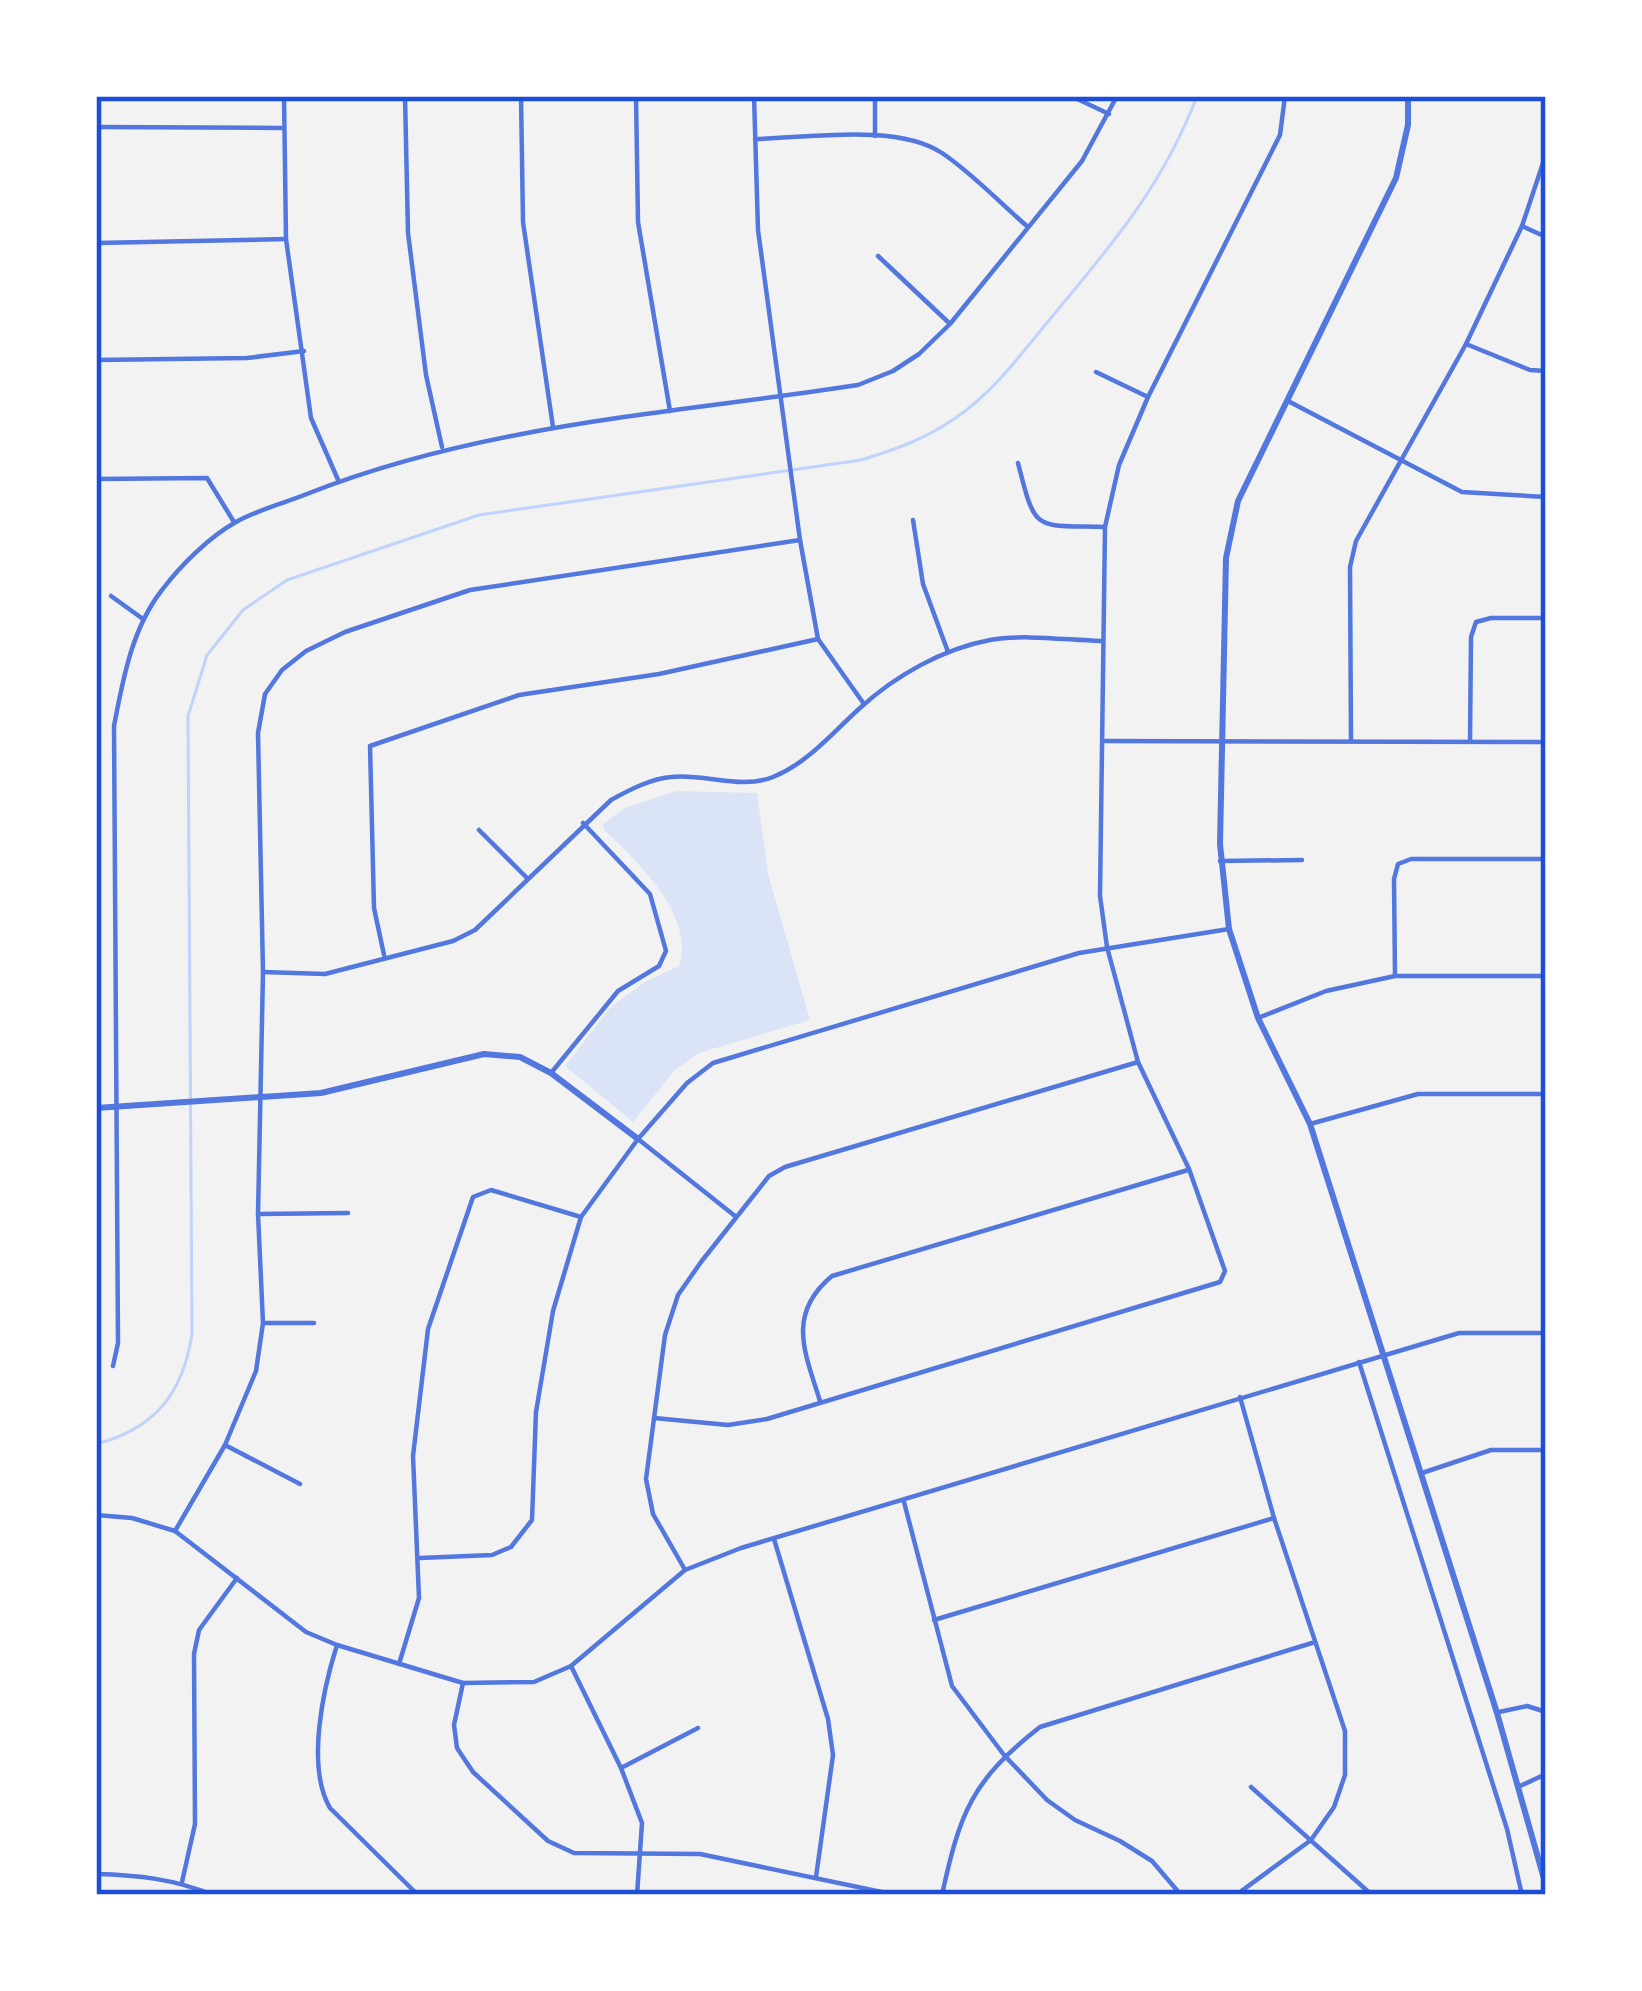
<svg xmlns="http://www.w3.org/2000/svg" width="1642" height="1991" font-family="'Source Sans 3',sans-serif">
<rect width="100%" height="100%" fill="#f2f2f2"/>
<path fill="#dbe4f7" d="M676,791L757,793L768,874L810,1020L699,1053L675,1070L633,1122L565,1066L610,1008L643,983L679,966C696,916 637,861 604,830L603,824L625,808Z"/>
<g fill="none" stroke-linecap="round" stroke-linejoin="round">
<path stroke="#bfd3fe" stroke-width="3" d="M96,1444C155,1429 183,1393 192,1334L188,716L207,655L243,610L287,580L479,515L861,460C894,450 925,439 954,419C993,393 1021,354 1050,319C1111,246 1163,186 1197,96"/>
<g stroke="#5277de" stroke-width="4.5">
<path d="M284,96L286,239L311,418L339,482"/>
<path d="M405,96L408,233L426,375L442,447"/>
<path d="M521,96L523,222L553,427"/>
<path d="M636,96L638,222L670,411"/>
<path d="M754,96L758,230L800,540L818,639L864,704"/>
<path d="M875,96V136"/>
<path d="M1071,96L1109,114"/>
<path d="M96,127L282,128"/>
<path d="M755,139C806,138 898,123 942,153C972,173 1000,203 1028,227"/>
<path d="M1522,226L1546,237"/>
<path d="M96,243L286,239"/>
<path d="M878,256L948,322"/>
<path d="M1466,344L1530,370L1546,371"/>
<path d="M96,360L247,358L304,351"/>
<path d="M1096,372L1148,397"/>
<path d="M1288,401L1462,492L1546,497"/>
<path d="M1018,463C1036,534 1034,525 1105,527"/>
<path d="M96,479L207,478L234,522"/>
<path d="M913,520L923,584L948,652"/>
<path d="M111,596L143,619"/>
<path d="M1351,740L1350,567L1356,541L1466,344L1522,226L1546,154"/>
<path d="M1102,741L1546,742"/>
<path d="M1470,741L1471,637L1476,622L1491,618H1546"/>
<path d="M479,830L528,879"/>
<path d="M1220,861L1302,860"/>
<path d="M384,955L374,908L370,746L519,695L659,674L818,639"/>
<path d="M263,972L325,974L453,941L475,930L611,800C629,790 650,779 671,777C704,773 741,790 773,777C808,763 832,733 860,708C895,676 942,649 990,640C1025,634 1066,640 1101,641"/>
<path d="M1395,976L1394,879L1398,864L1411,859H1546"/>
<path d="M1258,1018L1326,991L1395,976H1546"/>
<path d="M551,1073L618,991L659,966L666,951L650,894L583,823"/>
<path d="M1310,1124L1418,1094H1546"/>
<path d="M638,1139L735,1216"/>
<path d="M258,1214L348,1213"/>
<path d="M263,1323H314"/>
<path d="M1359,1362L1507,1829L1522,1895"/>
<path d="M113,1366L118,1343L114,726C123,679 132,628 162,590C180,566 209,537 236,522C259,509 288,502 312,492C486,424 675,413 858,385L893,371L919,354L950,324L1082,161L1117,96"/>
<path d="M820,1401C805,1353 786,1314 832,1276L1188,1170"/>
<path d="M654,1418L728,1425L767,1419L1220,1282L1225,1271L1189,1169L1138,1062L1107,947L1100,896L1105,527L1119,465L1148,397L1280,135L1285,96"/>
<path d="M225,1445L300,1484"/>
<path d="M1422,1473L1491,1450H1546"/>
<path d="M904,1502L952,1686L1004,1755L1047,1800L1075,1820L1120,1841L1152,1861L1181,1895"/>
<path d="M96,1515L132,1518L175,1531L306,1632L337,1645L463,1683L534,1682L571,1666L685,1570L741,1548L1459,1333H1546"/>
<path d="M175,1531L225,1445L256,1371L263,1323L258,1214L263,972L258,733L265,694L282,670L306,651L345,632L470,590L800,540"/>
<path d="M774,1539L828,1719L833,1755L816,1877"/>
<path d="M420,1558L492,1555L511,1547L532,1520L536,1412L553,1311L581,1217L638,1139L687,1083L713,1063L1079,953L1229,929"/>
<path d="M684,1568L653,1514L646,1479L665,1335L678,1295L701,1262L769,1176L785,1167L1138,1062"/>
<path d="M934,1620L1274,1518"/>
<path d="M337,1645C323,1689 306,1767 330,1808L418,1895"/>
<path d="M399,1664L419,1598L413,1456L428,1329L473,1197L491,1190L581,1217"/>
<path d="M571,1666L621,1768L642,1823L637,1895"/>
<path d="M463,1683L454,1725L457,1748L473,1772L548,1841L574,1853L700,1854L896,1895"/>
<path d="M1499,1712L1527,1706L1546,1712"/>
<path d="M621,1768L698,1728"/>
<path d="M1520,1786L1546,1774"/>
<path d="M1251,1787L1372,1895"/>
<path d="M96,1874C138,1875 174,1879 213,1895"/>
<path d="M182,1882L195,1824L194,1654L199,1630L237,1578"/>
<path d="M942,1895C960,1812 972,1780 1040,1727L1312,1643"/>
<path d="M1236,1895L1311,1840L1334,1807L1345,1775V1731L1274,1518L1240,1397"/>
</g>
<g stroke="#5277de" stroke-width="6">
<path d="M1408,96V125L1396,178L1238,501L1226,558L1220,844L1229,929L1258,1018L1310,1124L1497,1713L1546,1886"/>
<path d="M96,1108L321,1093L484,1054L520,1057L551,1073L638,1139"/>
</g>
</g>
<rect width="1642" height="1991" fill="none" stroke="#ffffff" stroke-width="198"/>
<rect x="99" y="99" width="1444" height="1793" fill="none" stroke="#1d4ed8" stroke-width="4.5"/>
</svg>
